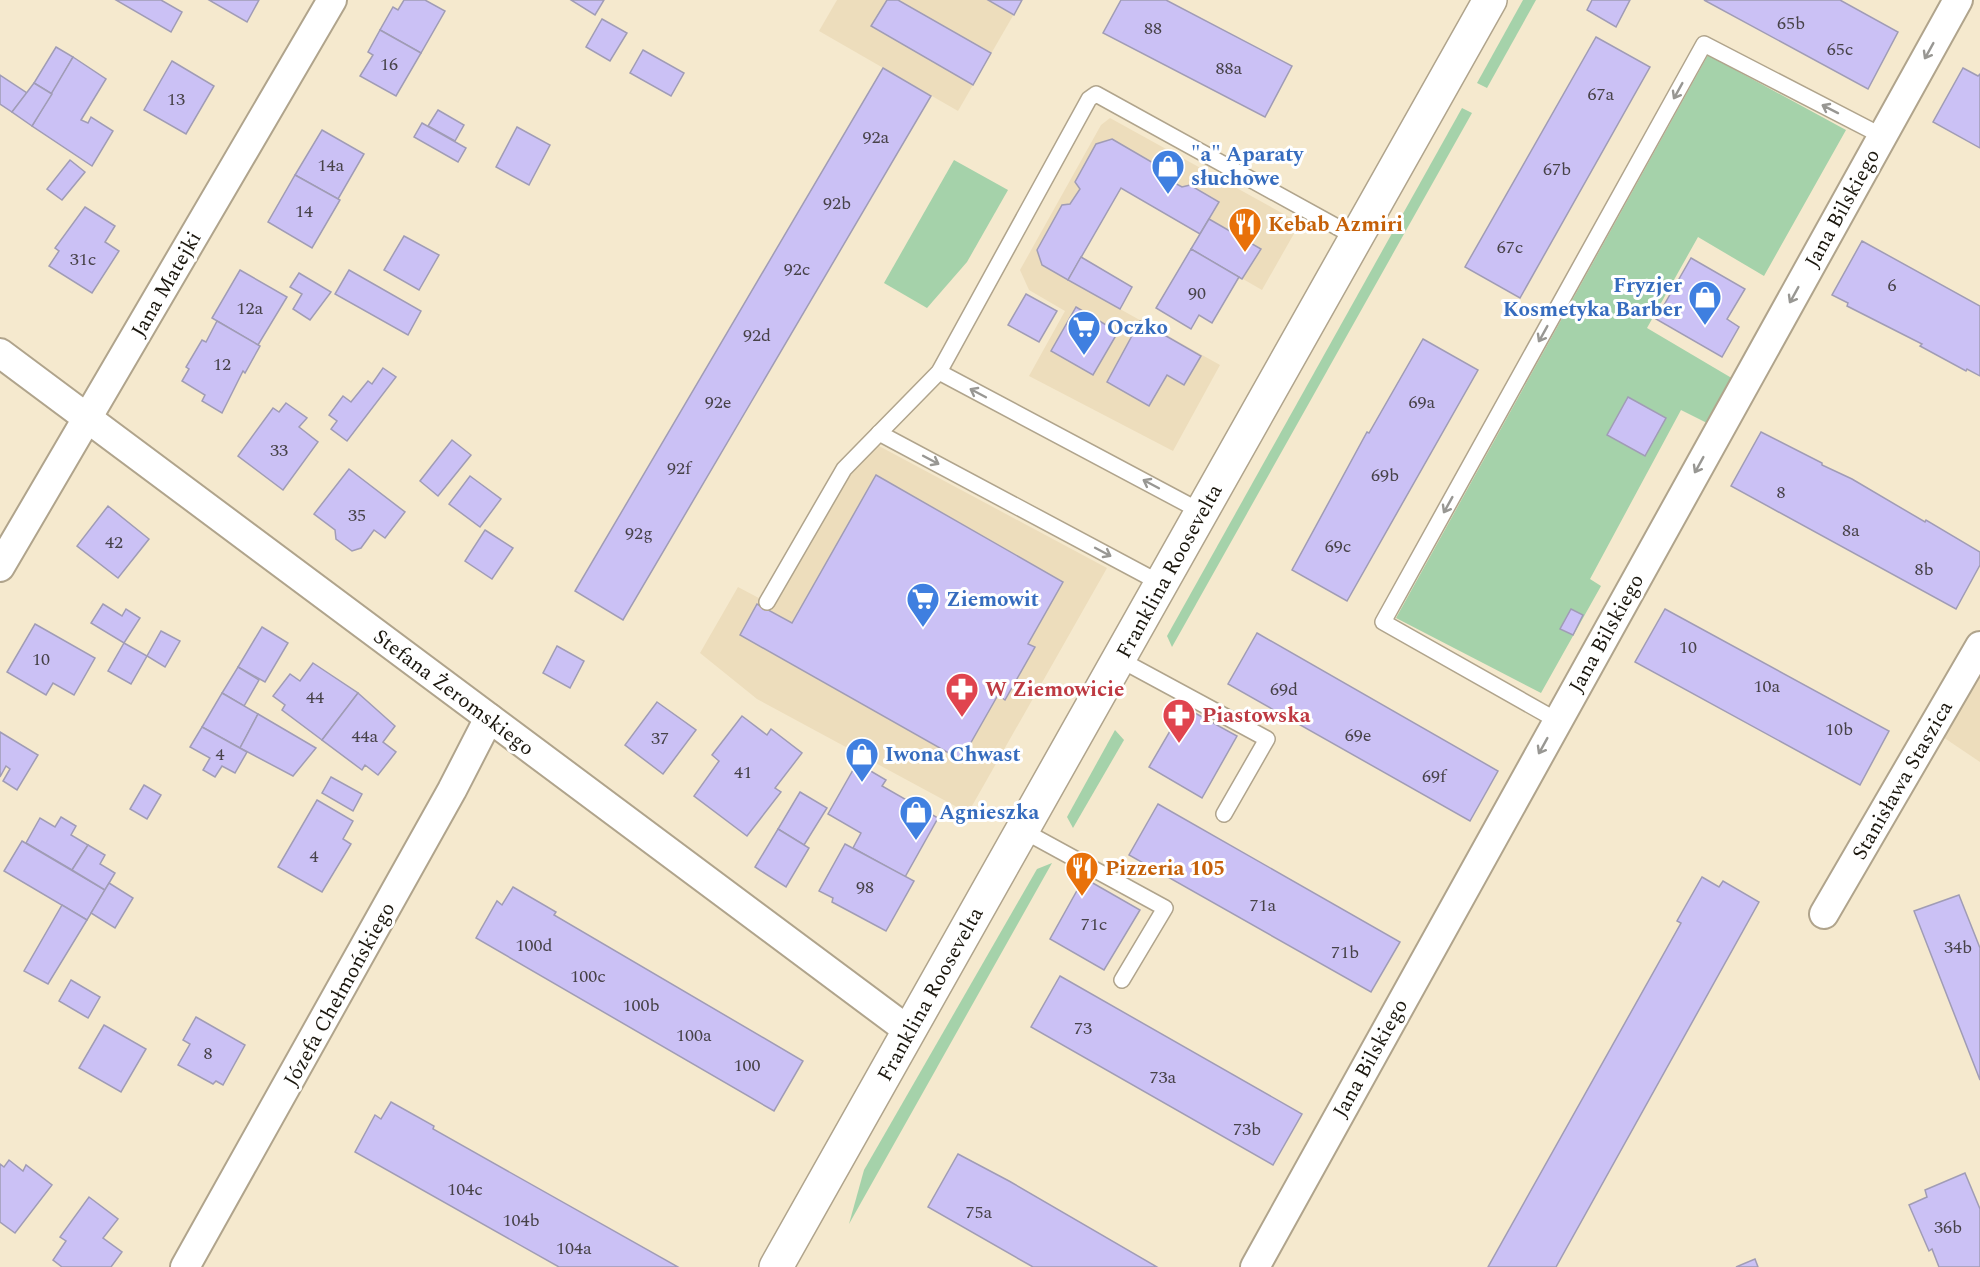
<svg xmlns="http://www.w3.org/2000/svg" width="1980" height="1267" font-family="Spectral,serif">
<rect width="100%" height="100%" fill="#f5e9ce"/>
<g fill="#edddbc">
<path d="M837,0H1022L958,111L819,31Z"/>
<path d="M1110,118L1300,223L1262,290L1191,249L1199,234L1121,188L1081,257L1132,287L1120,309L1220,365L1173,451L1029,376L1065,311L1029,290L1020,270L1101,125Z"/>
<path d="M879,446L1107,568L968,813L757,699L700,653L738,587L772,605L850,474Z"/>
<path d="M1980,659V762L1937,733Z"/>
</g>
<g fill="#a5d2aa">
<path d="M1523,0H1536L1487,88L1477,83Z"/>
<path d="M1708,55L1846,130L1764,276L1698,237L1647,328L1735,380L1709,424L1681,410L1590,579L1601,586L1541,693L1396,618Z"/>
<path d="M1462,108L1472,113L1172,647L1167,636Z"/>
<path d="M954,160L1008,190L967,262L927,308L884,283Z"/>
<path d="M1115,730L1124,740L1073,828L1067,817Z"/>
<path d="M1052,863L849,1224L864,1170L1037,869Z"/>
</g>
<g fill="#cbc1f5" stroke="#a09cb5" stroke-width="1.5">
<path d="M116,0H161L182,12L171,32Z"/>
<path d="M209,0H259L247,22Z"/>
<path d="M404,0H425L445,11L421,53L380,30L393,7L398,10Z"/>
<path d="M571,0H604L595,15Z"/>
<path d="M887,0H898L991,53L973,85L871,26Z"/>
<path d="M988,0H1022L1014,15Z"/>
<path d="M1121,0H1166L1292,66L1265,117L1103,33Z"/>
<path d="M1592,0H1630L1616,27L1587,10Z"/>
<path d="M1704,0H1840L1898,32L1868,89Z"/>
<path d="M602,19L627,33L610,61L586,47Z"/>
<path d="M380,30L421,53L396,96L360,76L373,55L368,52Z"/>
<path d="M1596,37L1650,67L1520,298L1465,267Z"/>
<path d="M56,47L73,57L52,94L34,83Z"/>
<path d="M643,50L684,73L671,96L630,73Z"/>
<path d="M73,57L106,79L81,120L88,123L91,117L113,131L92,166L32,126Z"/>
<path d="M172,61L214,86L186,134L144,110Z"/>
<path d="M883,68L931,96L623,620L575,591Z"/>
<path d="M1963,68L1978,76L1980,74V148L1933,122Z"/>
<path d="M0,75L27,93L12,112L0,104Z"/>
<path d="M34,83L52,94L32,126L12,112Z"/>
<path d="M438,110L464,125L455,141L428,126Z"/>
<path d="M422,123L466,148L458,162L414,137Z"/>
<path d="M517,127L550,145L529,185L496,167Z"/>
<path d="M322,130L364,154L338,199L295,175Z"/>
<path d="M1112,139L1167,171L1169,180L1182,187L1190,185L1219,202L1200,234L1121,188L1068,280L1042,265L1037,250L1062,205L1070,204L1080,189L1075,182L1096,144Z"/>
<path d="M70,160L85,172L62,200L47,189Z"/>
<path d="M295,175L340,200L312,248L268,222Z"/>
<path d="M85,207L115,226L105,242L119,251L92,293L49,266L59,251L55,248Z"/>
<path d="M1209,219L1261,249L1242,279L1191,249Z"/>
<path d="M404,236L439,255L419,290L384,270Z"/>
<path d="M1862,241L1980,306V376L1967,369L1966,371L1920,346L1922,344L1847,306L1848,303L1832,295Z"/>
<path d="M1191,249L1239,277L1212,323L1199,315L1191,329L1156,308Z"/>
<path d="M1081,257L1132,287L1120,309L1068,280Z"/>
<path d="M1691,258L1745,289L1727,319L1739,327L1722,357L1656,319Z"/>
<path d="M240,270L287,297L258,345L212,318Z"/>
<path d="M349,270L421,311L408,335L335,294Z"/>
<path d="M299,273L331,292L310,320L293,309L302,294L290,287Z"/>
<path d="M1026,294L1057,311L1039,342L1008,325Z"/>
<path d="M1076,307L1118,332L1093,375L1051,351Z"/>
<path d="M217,321L260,346L245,373L243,371L222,413L202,401L205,395L182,381L189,369L186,367L202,340L206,342Z"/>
<path d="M1140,321L1201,356L1184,385L1167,375L1149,406L1107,382Z"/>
<path d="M1423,339L1478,370L1347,601L1292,570L1367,432L1369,433Z"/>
<path d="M383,368L396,377L347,441L331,429L337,421L329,415L343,396L351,402L368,381L372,384Z"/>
<path d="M1628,397L1666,418L1645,456L1607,435Z"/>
<path d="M286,403L307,418L299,427L318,442L283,490L238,456L273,408L279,412Z"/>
<path d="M1761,432L1822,463V465L1852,479L1925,522L1926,520L1980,552V565L1956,609L1731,486Z"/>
<path d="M452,440L471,455L438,496L420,481Z"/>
<path d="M349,469L405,512L385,538L374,530L361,548L352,551L336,539L335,530L314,514Z"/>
<path d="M876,475L1063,582L1028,644L1035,647L1005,700L998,695L961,760L740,635L757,604L792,623Z"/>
<path d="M470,476L501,499L480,527L449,504Z"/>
<path d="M108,506L149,539L118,578L77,546Z"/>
<path d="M485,530L513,548L492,579L465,561Z"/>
<path d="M103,604L122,616L126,609L140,618L124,643L91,623Z"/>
<path d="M1571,609L1583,615L1573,635L1560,629Z"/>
<path d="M1665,609L1889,731L1860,785L1635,662Z"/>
<path d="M35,624L95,658L74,695L53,683L46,695L7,672Z"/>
<path d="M262,627L288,643L265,682L238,667Z"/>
<path d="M161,631L180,641L165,667L147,656Z"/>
<path d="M1257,633L1498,771L1470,821L1228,684Z"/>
<path d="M124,643L147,656L131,684L108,671Z"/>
<path d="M557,646L584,661L570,688L543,673Z"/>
<path d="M313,663L358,693L322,740L282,710L285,705L273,696L290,674L300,681Z"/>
<path d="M238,667L259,680L244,706L222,693Z"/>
<path d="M222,693L258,714L240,748L202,727Z"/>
<path d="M358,693L395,726L383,742L396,752L378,775L365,765L362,770L322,740Z"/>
<path d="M657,702L696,730L663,774L625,745Z"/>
<path d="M1184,707L1237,736L1202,798L1149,767Z"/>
<path d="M258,714L316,748L293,776L240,748Z"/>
<path d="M742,716L767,735L771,729L802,753L775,788L781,792L747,836L694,796L719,761L712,755Z"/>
<path d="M202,727L247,752L235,773L222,766L215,777L203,770L210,758L190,747Z"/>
<path d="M0,732L38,755L17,790L3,781L10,769L6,766L0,777Z"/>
<path d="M857,763L886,780L882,786L938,818L905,877L853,848L861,833L828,814Z"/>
<path d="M331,777L362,794L353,811L322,793Z"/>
<path d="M144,785L161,795L147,819L130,809Z"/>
<path d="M800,792L827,808L804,845L778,829Z"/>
<path d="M317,800L353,821L343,839L351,844L322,892L278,867Z"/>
<path d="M1158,804L1400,942L1371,992L1129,855Z"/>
<path d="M61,817L76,826L71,835L88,845L72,870L26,843L40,818L55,827Z"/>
<path d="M778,829L809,848L786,887L755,867Z"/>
<path d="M22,841L105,890L87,920L4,871Z"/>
<path d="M845,844L914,881L886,931L832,902L833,898L819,891Z"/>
<path d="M88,845L105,855L100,864L115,873L105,890L72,870Z"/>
<path d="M1702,877L1719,887L1723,881L1759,902L1556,1267H1488L1681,923L1677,921Z"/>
<path d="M1084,878L1140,910L1104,970L1050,939Z"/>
<path d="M109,883L133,898L115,928L91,913Z"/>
<path d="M513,887L556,912L554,915L803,1061L774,1111L476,938L497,901L502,905Z"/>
<path d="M1959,895L1980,948V1080L1914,911Z"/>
<path d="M62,905L87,920L48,984L24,971Z"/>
<path d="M1060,976L1302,1114L1273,1165L1031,1027Z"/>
<path d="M71,980L100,997L88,1018L59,1001Z"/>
<path d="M196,1017L245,1045L223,1085L216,1081L213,1084L178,1065L190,1044L183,1040Z"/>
<path d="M104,1025L146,1049L121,1092L79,1068Z"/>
<path d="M391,1102L434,1126L433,1129L678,1267H559L355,1152L375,1115L381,1119Z"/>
<path d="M958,1154L1009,1181L1157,1267H1033L928,1207Z"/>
<path d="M9,1160L23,1171L26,1165L52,1185L15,1233L0,1222V1164L4,1167Z"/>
<path d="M1965,1173L1980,1209V1267H1939L1932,1249L1929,1251L1909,1205L1927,1197L1925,1190Z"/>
<path d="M89,1197L118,1219L103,1238L122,1252L111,1267H62L53,1260L66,1241L60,1237Z"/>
<path d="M1755,1259L1758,1267H1736Z"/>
</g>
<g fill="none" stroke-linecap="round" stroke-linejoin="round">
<defs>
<g id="lane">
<path d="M939,372L1202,512"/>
<path d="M879,433L1162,584"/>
<path d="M767,602L844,469L939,372L1089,99L1096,94L1357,238"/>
<path d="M1119,659L1267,739L1224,814"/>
<path d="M1558,721L1383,622L1704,44L1882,136"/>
<path d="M1022,830L1165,908L1122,980"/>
</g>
<g id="street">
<path d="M0,353L909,1031"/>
<path d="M0,567L332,0"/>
<path d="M1824,914L1980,646"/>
<path d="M185,1267L452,790L489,718"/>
<path d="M1255,1267L1958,0"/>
</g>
<path id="secondary" d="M776,1267L1490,0"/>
</defs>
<use href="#lane" stroke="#b0a48c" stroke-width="18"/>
<use href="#street" stroke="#b0a48c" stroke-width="32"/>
<use href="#secondary" stroke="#b0a48c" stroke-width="36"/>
<use href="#lane" stroke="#fff" stroke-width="15"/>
<use href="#street" stroke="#fff" stroke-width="28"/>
<use href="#secondary" stroke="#fff" stroke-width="33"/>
</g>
<defs><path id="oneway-shaft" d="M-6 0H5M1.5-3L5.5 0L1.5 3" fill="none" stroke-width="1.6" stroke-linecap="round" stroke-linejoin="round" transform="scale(1.5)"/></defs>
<g stroke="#989793">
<use href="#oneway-shaft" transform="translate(1929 51) rotate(119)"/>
<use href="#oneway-shaft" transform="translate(1678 91) rotate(119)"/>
<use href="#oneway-shaft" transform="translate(1830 109) rotate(-153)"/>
<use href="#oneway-shaft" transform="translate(1794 295) rotate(119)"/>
<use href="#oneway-shaft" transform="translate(1543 334) rotate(119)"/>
<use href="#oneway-shaft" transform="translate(978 393) rotate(-152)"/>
<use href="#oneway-shaft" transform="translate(931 460) rotate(28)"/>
<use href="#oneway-shaft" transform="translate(1699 465) rotate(119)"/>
<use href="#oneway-shaft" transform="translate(1151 484) rotate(-152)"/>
<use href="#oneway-shaft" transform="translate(1448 505) rotate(119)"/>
<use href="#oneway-shaft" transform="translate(1103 552) rotate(28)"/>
<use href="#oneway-shaft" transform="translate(1543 746) rotate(119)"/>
</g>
<defs>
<symbol id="shop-pin" viewBox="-11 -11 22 30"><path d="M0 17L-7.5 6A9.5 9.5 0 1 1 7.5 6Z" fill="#3f7fe0" stroke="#fff"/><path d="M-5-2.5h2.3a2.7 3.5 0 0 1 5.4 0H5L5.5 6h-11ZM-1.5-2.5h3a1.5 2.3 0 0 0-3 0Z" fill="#fff"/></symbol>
<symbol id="restaurant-pin" viewBox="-11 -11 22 30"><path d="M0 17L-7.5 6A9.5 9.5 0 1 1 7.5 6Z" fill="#e8710a" stroke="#fff"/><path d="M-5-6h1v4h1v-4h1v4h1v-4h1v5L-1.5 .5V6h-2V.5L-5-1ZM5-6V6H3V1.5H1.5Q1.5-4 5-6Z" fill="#fff"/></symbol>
<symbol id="supermarket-pin" viewBox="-11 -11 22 30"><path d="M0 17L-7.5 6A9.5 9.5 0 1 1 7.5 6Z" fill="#3f7fe0" stroke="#fff"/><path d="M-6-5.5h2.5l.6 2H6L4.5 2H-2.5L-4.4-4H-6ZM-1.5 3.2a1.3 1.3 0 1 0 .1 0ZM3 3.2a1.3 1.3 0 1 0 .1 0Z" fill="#fff"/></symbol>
<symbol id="pharmacy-pin" viewBox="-11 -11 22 30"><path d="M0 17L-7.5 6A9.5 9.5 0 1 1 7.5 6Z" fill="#e0444e" stroke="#fff"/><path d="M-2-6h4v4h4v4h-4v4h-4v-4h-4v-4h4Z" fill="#fff"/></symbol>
</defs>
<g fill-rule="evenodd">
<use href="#shop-pin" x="1149" y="147" width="38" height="52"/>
<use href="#restaurant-pin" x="1226" y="205" width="38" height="52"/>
<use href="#shop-pin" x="1686" y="278" width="38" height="52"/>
<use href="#supermarket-pin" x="1065" y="308" width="38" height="52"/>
<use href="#supermarket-pin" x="904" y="580" width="38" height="52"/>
<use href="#pharmacy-pin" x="943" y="670" width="38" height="52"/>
<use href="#pharmacy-pin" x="1160" y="696" width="38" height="52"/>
<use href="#shop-pin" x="843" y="735" width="38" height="52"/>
<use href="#shop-pin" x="897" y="793" width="38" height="52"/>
<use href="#restaurant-pin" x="1063" y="849" width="38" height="52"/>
</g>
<g text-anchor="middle" stroke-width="6" stroke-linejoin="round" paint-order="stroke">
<g font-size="18" fill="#474248">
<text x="1791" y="29">65b</text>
<text x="1153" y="34">88</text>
<text x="1840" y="55">65c</text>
<text x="389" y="70">16</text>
<text x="1229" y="74">88a</text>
<text x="1601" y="100">67a</text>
<text x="176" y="105">13</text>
<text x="876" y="143">92a</text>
<text x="331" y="171">14a</text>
<text x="1557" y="175">67b</text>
<text x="837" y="209">92b</text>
<text x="304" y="217">14</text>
<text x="1510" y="253">67c</text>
<text x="83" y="265">31c</text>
<text x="797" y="275">92c</text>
<text x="1892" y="291">6</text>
<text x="1197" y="299">90</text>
<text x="250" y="314">12a</text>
<text x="757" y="341">92d</text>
<text x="222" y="370">12</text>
<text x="718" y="408">92e</text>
<text x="1422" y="408">69a</text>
<text x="279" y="456">33</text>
<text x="679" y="474">92f</text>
<text x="1385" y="481">69b</text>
<text x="1781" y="498">8</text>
<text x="357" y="521">35</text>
<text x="1851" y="536">8a</text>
<text x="639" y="539">92g</text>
<text x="114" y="548">42</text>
<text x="1338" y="552">69c</text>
<text x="1924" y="575">8b</text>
<text x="1688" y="653">10</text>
<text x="41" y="665">10</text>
<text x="1767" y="692">10a</text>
<text x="1284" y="695">69d</text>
<text x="315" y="703">44</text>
<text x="1839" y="735">10b</text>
<text x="1358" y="741">69e</text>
<text x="365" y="742">44a</text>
<text x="660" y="744">37</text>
<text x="220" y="760">4</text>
<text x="743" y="778">41</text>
<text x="1434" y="782">69f</text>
<text x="314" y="862">4</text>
<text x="865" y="893">98</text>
<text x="1263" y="911">71a</text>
<text x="1094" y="930">71c</text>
<text x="534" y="951">100d</text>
<text x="1958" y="953">34b</text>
<text x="1345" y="958">71b</text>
<text x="588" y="982">100c</text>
<text x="641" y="1011">100b</text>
<text x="1083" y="1034">73</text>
<text x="694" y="1041">100a</text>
<text x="208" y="1059">8</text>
<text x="747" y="1071">100</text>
<text x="1163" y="1083">73a</text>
<text x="1247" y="1135">73b</text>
<text x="465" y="1195">104c</text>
<text x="979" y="1218">75a</text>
<text x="521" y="1226">104b</text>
<text x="1948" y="1233">36b</text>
<text x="574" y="1254">104a</text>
</g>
<g font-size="21" font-weight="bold" fill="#366cbe" stroke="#fff" text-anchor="start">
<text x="1191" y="161">"a" Aparaty<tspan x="1191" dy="24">słuchowe</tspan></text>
<text x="1682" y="292" text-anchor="end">Fryzjer<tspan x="1682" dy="24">Kosmetyka Barber</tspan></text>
<text x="1107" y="334">Oczko</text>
<text x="946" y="606">Ziemowit</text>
<text x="885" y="761">Iwona Chwast</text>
<text x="939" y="819">Agnieszka</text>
</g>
<g font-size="21" fill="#1b170e" stroke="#fff">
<text transform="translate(1842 208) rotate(-61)" y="7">Jana Bilskiego</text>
<text transform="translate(166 284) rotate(-60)" y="7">Jana Matejki</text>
<text transform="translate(1169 571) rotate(-61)" y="7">Franklina Roosevelta</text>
<text transform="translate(1606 633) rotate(-61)" y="7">Jana Bilskiego</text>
<text transform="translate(454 692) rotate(37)" y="7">Stefana Żeromskiego</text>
<text transform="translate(1902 780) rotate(-60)" y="7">Stanisława Staszica</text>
<text transform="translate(339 994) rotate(-61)" y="7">Józefa Chełmońskiego</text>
<text transform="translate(930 994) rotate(-61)" y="7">Franklina Roosevelta</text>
<text transform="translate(1370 1058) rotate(-61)" y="7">Jana Bilskiego</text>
</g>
<g font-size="21" font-weight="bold" fill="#c56008" stroke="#fff" text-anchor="start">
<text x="1268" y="231">Kebab Azmiri</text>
<text x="1105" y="875">Pizzeria 105</text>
</g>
<g font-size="21" font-weight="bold" fill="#be3a42" stroke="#fff" text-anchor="start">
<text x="985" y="696">W Ziemowicie</text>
<text x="1202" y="722">Piastowska</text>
</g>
</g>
</svg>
